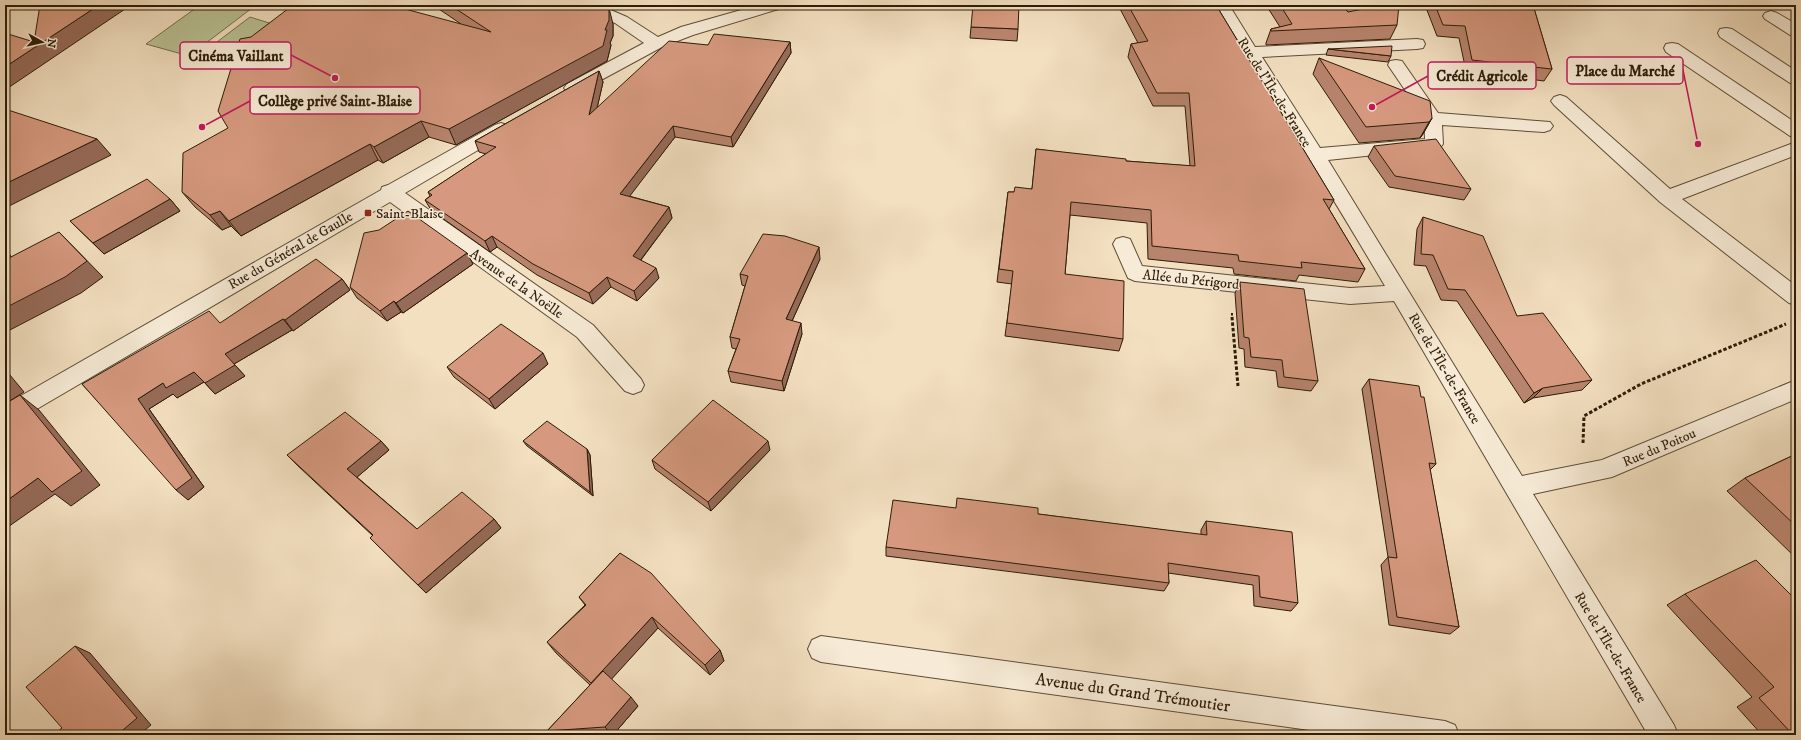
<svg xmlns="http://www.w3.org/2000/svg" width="1801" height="740" font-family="'IM FELL DW Pica',serif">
<rect width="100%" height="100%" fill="#f3e0c1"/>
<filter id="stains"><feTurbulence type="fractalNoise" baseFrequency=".005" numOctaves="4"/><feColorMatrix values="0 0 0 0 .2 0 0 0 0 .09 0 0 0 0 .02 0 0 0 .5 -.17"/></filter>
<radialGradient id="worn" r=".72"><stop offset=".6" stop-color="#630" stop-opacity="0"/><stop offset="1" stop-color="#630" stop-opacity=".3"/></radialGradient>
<g fill="#b9c294" stroke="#736f4e">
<path d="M200,5H256L189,56L146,44Z"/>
<path d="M250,17L282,27L251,51L217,42Z"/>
</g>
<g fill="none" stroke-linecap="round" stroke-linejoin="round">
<defs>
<g id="minor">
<path d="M577,5H599L627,17L658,37L681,27L759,5H784L782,8L693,35L662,47L579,92L573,94L567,92L564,88L567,84L644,43L615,23L579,8Z"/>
<path d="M1213,5H1229L1255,47L1417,39L1423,40L1425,44L1423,48L1417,49L1262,57L1320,148L1425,139L1424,118L1388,65L1390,61L1396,60L1402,61L1438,113L1550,122L1553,126L1550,130L1544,132L1442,125L1443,144L1440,148L1328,160L1522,476L1602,460L1796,380V399L1612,477L1533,494L1674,725L1678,735H1648L1394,301L1350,304L1135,281L1128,278L1113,244L1116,239L1123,237L1130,239L1142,266L1350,288L1385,286C1329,191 1270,97 1213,5Z"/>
<path d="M1771,11L1777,13L1796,24V36L1790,35L1765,19L1763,16L1765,13Z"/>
<path d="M1726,28L1732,29L1796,71V84L1790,83L1720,37L1718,33L1720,29Z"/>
<path d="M1672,43L1678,44L1796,123V138L1790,136L1666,52L1664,48L1666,44Z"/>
<path d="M1560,95L1566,97L1670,189L1796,142V155L1682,199L1796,286V305L1789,303L1660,202L1554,105L1551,101L1554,97Z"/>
<path d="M501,123L507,125L510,129L507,133L405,193L593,325L641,379L644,385L641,391L633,394L625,391L577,337L390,202L13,423L5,426V405L381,190L382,187L388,185L495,125Z"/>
<path d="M821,636L1445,721L1455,725L1459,735H1345L821,662L812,658L808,649L812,640Z"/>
</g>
</defs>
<use href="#minor" stroke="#5e4d36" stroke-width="2"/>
<path stroke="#2d1c08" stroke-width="2" stroke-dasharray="2.5 1.5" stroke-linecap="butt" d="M1232,313V318"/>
<g stroke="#2d1c08" stroke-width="3" stroke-dasharray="3.5 2" stroke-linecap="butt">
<path d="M1232,317L1238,386"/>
<path d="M1583,443L1584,416L1641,384L1786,324"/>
</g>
<use href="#minor" fill="#f7ebd7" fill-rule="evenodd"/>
</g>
<g fill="#b8846d" stroke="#2d1c08">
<path d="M433,5H601L613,24V36L610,43L611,45L607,61L456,145L429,137L383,163L378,160L241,236L231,226L222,230L195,207L182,192L461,24Z"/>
<path d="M603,5H612V9Z"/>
<path d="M1118,5H1216L1334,200L1329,209L1365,269L1358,282L1299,275L1296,281L1234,274L1233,268L1148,259L1147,223L1070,215L1065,274L1123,339L1119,351L1005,336L1012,284L997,282L1008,192H1014L1032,189L1036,149L1126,161L1190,166L1185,106H1153L1128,57L1131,44L1138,43Z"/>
<path d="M1266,5H1342L1348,12L1397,25L1390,39L1266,45V43L1271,29L1280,27Z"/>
<path d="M1425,5H1533L1552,69L1544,81L1507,76L1500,87L1492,74L1466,71L1459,38L1437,36Z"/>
<path d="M971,27L1018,29L1017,41L970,38Z"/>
<path d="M790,42L791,53L733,147L675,137L629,196L669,207L672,218L641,260L659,278L637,301L611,287L593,304L537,275L497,247L490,252L431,210L425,200L430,196L428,192L486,154L479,152L475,141L599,71L603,82L597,108L708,45Z"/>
<path d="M1328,49L1391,56L1388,62L1326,55Z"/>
<path d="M1319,58L1432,118L1423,134L1420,138L1359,143L1313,74Z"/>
<path d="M1374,146L1471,189L1464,200L1389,187L1368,157Z"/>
<path d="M170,199L180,211L104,254L70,221Z"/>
<path d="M1423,217L1517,316L1592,380L1582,390L1533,398L1524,403L1457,301L1441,300L1426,266L1414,265L1417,229Z"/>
<path d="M467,253L473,264L403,313L401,312L387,321L357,298L350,287Z"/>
<path d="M820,259L792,321L802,334L784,391L731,382L728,371L736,349L732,348L730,337L745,286L742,285L740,274Z"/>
<path d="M342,279L350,290L293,331L292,330L234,364L245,376L215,394L204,382L177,398L173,394L149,409L204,487L188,500L82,384Z"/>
<path d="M1240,282L1318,381L1311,391L1278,387L1276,371L1245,367L1244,349L1239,348L1235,293Z"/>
<path d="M548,364L495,409L454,377L447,367Z"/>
<path d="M1369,379L1436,464L1430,470L1459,627L1450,634L1389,625L1381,565L1388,557L1362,389Z"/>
<path d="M381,441L389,450L357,477L417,529L494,519L501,528L426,593L370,538L373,536L297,465L287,455Z"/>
<path d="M523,441L587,449L590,455L593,496L527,446Z"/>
<path d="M770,450L711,511L655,469L652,460Z"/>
<path d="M1796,454V558L1727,491L1745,478Z"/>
<path d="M956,508L1038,514L1201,535V530L1206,521L1298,603L1291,611L1254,606L1253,585L1168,573L1169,583L1164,591L886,556V547Z"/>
<path d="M620,553L720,650L724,661L710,675L658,628L611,679L638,706L613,735H551L547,731L590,685L556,653L547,642L585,605L579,597Z"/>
<path d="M1685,594L1796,600V735H1762L1737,707L1752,697L1667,605Z"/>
</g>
<g fill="#966b59" stroke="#2d1c08">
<path d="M99,5H131L5,90V67Z"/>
<path d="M609,8L613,24V36L610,43L611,45L607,61L456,145L449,129L605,30Z"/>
<path d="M790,42L791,53L733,147L731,137Z"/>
<path d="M1514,65L1500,87L1507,75Z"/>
<path d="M599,71L603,82L593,126L589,115Z"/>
<path d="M1432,118L1423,134L1420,138L1429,122Z"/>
<path d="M421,121L429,137L383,163L374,147Z"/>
<path d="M673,126L675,137L623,205L620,194Z"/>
<path d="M97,139L111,155L5,208V184Z"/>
<path d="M370,144L378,160L241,236L229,221Z"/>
<path d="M170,199L180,211L104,254L93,243Z"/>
<path d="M669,207L672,218L636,266L633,256Z"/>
<path d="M220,211L231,226L222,230L210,215Z"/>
<path d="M59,232L103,277L81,293L8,331L5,329V308Z"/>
<path d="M492,236L497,247L490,252L485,241Z"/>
<path d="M819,247L820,259L788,330L786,319Z"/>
<path d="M5,249L26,274L9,258L5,253Z"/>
<path d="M467,253L473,264L403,313L396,303Z"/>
<path d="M656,268L659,278L637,301L634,291Z"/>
<path d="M607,277L611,287L593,304L589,293Z"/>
<path d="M342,279L350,290L293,331L285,320Z"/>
<path d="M394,301L401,312L387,321L380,311Z"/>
<path d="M283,319L292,330L234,364L245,376L215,394L205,383L225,354Z"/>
<path d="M801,323L802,334L784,391L782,381Z"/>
<path d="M543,353L548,364L495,409L489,399Z"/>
<path d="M5,369L24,392L5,404Z"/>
<path d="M194,372L204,382L177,398L173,394L149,409L204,487L188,500L176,490L138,399L163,383Z"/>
<path d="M1543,388L1533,398L1524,403L1534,393Z"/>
<path d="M20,395L39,410L100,485L71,506L55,494L5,529V502L38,478Z"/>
<path d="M381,441L389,450L356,478L347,469Z"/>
<path d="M768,441L770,450L711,511L708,502Z"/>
<path d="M587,449L590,455L593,496L590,492Z"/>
<path d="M494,519L501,528L426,593L418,585Z"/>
<path d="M652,617L658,628L599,693L591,683Z"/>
<path d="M75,646L90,653L151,725L139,735H117Z"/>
<path d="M720,650L724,661L710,675L705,665Z"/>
<path d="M631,697L638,706L613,735H612L605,727Z"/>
</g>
<g fill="#d6997f" stroke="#2d1c08">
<path d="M40,5H99L5,67V33L34,42Z"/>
<path d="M293,5H390L491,32L450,5H601L609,8V20L605,30H607L603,46L449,129L421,121L374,147L370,144L229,221L220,211L210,215L182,192L183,153L228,128L218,111L240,39L251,37Z"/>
<path d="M973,5H1019L1018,29L971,27Z"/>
<path d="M1128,5H1216L1334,200L1323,199L1365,269L1301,262L1302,268L1239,261L1238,255L1152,246L1151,210L1071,202L1065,274L1124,281L1123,339L1007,323L1013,271L999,269L1008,192H1014L1015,187L1032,189L1036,149L1126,159V161L1195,166L1189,93H1157L1131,44L1148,41Z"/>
<path d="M1280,5H1342L1348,12L1383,5H1399L1397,25L1271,31V29L1292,24Z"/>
<path d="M1435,5H1533L1552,69L1514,65L1507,75L1498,63L1472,60L1465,26L1443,25Z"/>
<path d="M714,34L790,42L731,137L673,126L620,194L669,207L633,256L656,268L634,291L607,277L589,293L533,264L492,236L485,241L425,200L432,195L428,192L496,147L475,141L599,71L589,115L669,41L708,45Z"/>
<path d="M1392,46L1391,56L1328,49Z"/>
<path d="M1319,58L1430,101L1432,118L1429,122L1366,127Z"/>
<path d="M5,109L97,139L5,184Z"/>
<path d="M1436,139L1471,189L1395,176L1374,146Z"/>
<path d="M147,179L170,199L93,243L70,221Z"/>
<path d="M408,211L467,253L396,303L394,301L380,311L350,287L364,233L379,230Z"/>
<path d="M1423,217L1483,236L1517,316L1543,313L1592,380L1543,388L1534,393L1465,290L1448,289L1433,255L1421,254Z"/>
<path d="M59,232L87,261L65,277L5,308V253L9,258Z"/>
<path d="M763,234L785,236L819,247L786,319L801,323L782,381L728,371L740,339L730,337L748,276L740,274Z"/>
<path d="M316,259L342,279L285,320L283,319L225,354L235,365L205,383L194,372L166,388L163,383L138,399L192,478L176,490L82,384L209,311L220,323Z"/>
<path d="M1240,282L1304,289L1318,381L1284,377L1282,360L1251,357L1249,338L1244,337Z"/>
<path d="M501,324L543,353L489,399L447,367Z"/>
<path d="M1369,379L1419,386L1421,397H1424L1436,464L1429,463L1459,627L1397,617L1388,557L1397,558Z"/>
<path d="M20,395L82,471L52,492L38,478L5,502V404Z"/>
<path d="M713,400L768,441L708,502L652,460Z"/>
<path d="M345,412L381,441L347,469L417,529L462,492L494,519L418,585L370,538L373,535L287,455Z"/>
<path d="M547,421L587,449L590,492L523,441Z"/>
<path d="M1796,454V526L1745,478Z"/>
<path d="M957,498L1038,508V514L1207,535L1206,521L1292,532L1298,603L1260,597L1259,576L1168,563L1169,583L886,547L893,500L956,508Z"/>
<path d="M620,553L651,573L720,650L705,665L652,617L591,683L547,642L586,605L579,597Z"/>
<path d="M1756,560L1796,600V735H1793L1759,698L1774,687L1685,594Z"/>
<path d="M75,646L137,718L117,735H53L62,728L26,687Z"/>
<path d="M603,671L631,697L605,727L547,731Z"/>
</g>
<rect fill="#8f2418" stroke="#f7ebd7" stroke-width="1.5" x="364" y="209" width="8" height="8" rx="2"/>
<g text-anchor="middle" stroke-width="3" stroke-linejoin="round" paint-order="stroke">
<g font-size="14" fill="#2d1c08" stroke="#f7ebd7">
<text transform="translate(1275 92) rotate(58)" y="5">Rue de l'Île-de-France</text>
<text transform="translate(290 250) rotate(-30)" y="5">Rue du Général de Gaulle</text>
<text transform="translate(1191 279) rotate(6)" y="5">Allée du Périgord</text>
<text transform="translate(517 283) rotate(35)" y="5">Avenue de la Noëlle</text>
<text transform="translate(1445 368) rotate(59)" y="5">Rue de l'Île-de-France</text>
<text transform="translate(1659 447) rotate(-23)" y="5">Rue du Poitou</text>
<text transform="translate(1611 647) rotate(59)" y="5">Rue de l'Île-de-France</text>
</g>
<g font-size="14" fill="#2d1c08" stroke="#f7ebd7" text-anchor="start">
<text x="376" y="218">Saint-Blaise</text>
</g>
<g font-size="17" fill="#2d1c08" stroke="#f7ebd7">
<text transform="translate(1133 692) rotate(8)" y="6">Avenue du Grand Trémoutier</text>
</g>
</g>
<path fill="none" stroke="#c2185b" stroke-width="1.5" d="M335 78L291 55M1698 144L1683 70M1372 107L1428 76M202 127L250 101"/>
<g fill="#c2185b" stroke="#f7ebd7" stroke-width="1.5">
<circle cx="335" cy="78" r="4"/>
<circle cx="1698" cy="144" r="4"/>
<circle cx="1372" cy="107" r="4"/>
<circle cx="202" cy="127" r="4"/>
</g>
<g fill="#f7ebd7" stroke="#c2185b" stroke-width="1.5">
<rect x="180" y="42" width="111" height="27" rx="4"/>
<rect x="1567" y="57" width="116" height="27" rx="4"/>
<rect x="1428" y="62" width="108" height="27" rx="4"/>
<rect x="250" y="87" width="170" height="27" rx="4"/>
</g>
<g font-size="15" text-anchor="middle" font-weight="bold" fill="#2d1c08">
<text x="236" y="61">Cinéma Vaillant</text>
<text x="1625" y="76">Place du Marché</text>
<text x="1482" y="81">Crédit Agricole</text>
<text x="335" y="106">Collège privé Saint-Blaise</text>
</g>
<rect width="1801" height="740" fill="none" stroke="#f3e0c1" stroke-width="20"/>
<rect x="6" y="6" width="1789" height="728" fill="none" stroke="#2d1c08" stroke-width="2"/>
<rect x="10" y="10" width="1781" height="720" fill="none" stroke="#2d1c08"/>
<g transform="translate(42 42) rotate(98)" stroke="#f7ebd7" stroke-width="3" paint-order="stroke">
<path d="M0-3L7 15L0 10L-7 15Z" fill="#2d1c08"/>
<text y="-6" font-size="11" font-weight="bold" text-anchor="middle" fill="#2d1c08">N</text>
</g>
<rect width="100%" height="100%" filter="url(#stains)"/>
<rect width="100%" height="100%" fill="url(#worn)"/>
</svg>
